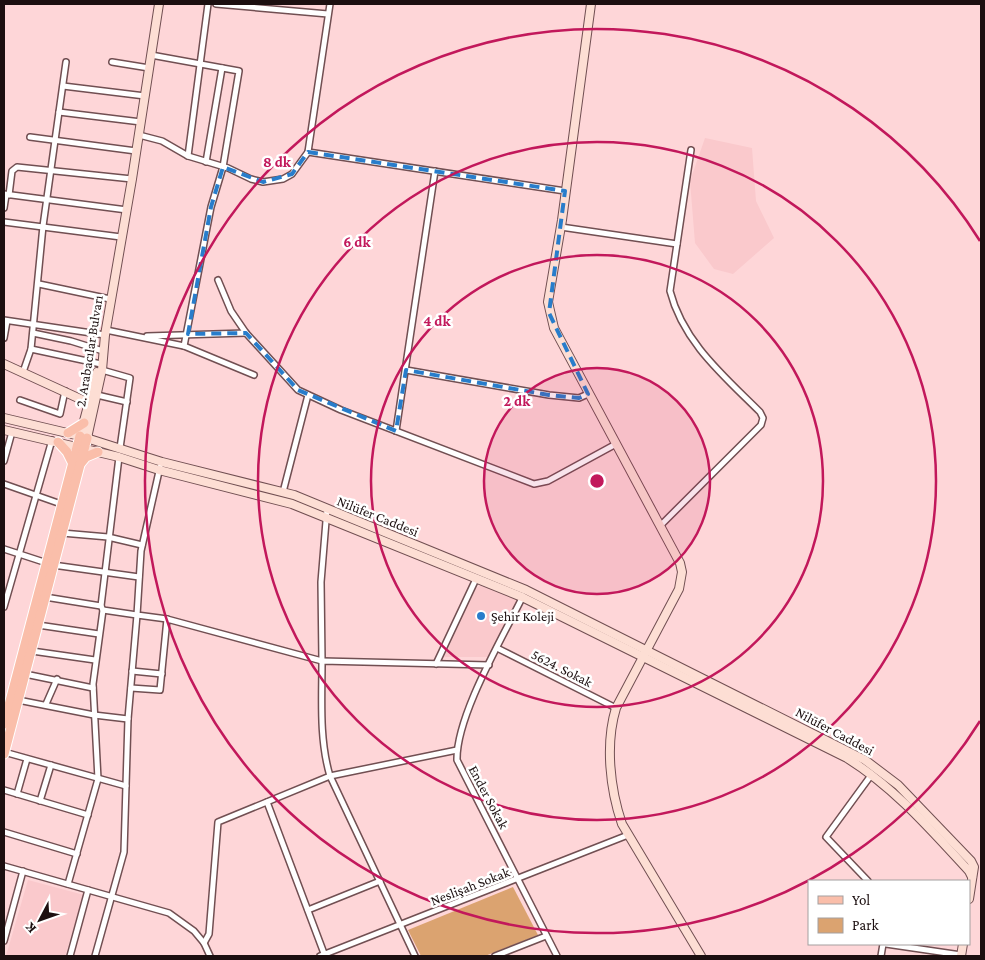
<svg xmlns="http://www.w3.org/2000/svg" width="985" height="960" font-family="'Crimson Pro',serif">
<rect width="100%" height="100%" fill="#fed6d8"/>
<g fill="#fac9cc">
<path d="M705,138L752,148L756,201L774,238L733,274L714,269L695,243L690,181Z"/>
<path d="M483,584L518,599L489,657H444L476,588Z"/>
<path d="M28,880L84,895L65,956H6Z"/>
</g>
<path fill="#dba370" d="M513,887L538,935L485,956H421L408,930Z"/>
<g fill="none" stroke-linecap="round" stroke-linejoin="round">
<defs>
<g id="street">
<path d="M216,4L328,14"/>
<path d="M151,55L239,71L223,167L211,207L184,346"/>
<path d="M112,62L149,68"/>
<path d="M63,86L145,96"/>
<path d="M59,112L141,122"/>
<path d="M139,135L162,141L188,156L228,168L251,179L263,182L283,179L292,174L308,152L330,4"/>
<path d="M30,137L136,151"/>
<path d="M308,152L565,191"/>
<path d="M188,156L208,4"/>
<path d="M206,162L222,68"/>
<path d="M4,194L127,210"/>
<path d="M9,195L12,171L17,167L132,179"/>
<path d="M4,208L6,195"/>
<path d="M4,222L121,237"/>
<path d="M561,227L677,244"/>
<path d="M218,280L231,311L246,333L298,390L341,410L534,484L548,481L616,444"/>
<path d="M39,284L110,299"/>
<path d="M4,320L105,335"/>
<path d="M106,330L184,346L254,375"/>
<path d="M33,333L71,341L103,351"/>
<path d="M147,336L246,333"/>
<path d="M4,338L7,321"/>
<path d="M31,349L101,364"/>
<path d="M102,370L130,378L120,448"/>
<path d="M406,370L549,395L579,398L588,394"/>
<path d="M23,372L31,349L43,226L66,62"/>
<path d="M97,395L127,402"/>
<path d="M20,400L60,414L65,391"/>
<path d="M396,431L435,171"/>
<path d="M4,461L12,432"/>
<path d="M160,467L141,551L137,615L167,619L322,661L321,582L327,509"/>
<path d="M4,484L61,504"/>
<path d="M283,492L308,395"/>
<path d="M660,526L761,425L763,418L760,412C724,376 683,342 670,291L691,150"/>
<path d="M62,533L108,537L142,545"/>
<path d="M4,549L53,565L139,577"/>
<path d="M523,596C503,637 456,716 457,760L557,956"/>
<path d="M45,597L101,606L103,610L137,615L128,719L124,852L95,956"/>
<path d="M101,606L119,457"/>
<path d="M4,607L52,440"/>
<path d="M38,625L99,634"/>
<path d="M497,648L616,708"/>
<path d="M32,651L95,660"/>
<path d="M436,664L476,579"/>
<path d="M132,671L162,674"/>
<path d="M25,674L93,688"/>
<path d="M131,688L160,690L167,619"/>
<path d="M18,700L94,715L128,719"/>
<path d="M46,704L57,679"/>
<path d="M4,752L126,786"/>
<path d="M4,790L88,815"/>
<path d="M17,794L27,759"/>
<path d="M40,801L51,765"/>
<path d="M267,802L325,956"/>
<path d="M4,832L77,854"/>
<path d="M4,866L169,913L194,931L204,943L210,956"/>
<path d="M868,881L826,837L872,774"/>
<path d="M68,884L98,779L93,684L103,610"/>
<path d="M308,910L380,881"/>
<path d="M4,941L23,871"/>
<path d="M204,943L209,934L218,822L330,776L457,750"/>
<path d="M886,944L961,955"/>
<path d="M70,956L88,890"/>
<path d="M320,956L628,835"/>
<path d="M415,956L330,776C319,739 322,699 322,661L489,665"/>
<path d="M495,956L546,936"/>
<path d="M881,956L883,944"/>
</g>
<g id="secondary">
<path d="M591,4L562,220L548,302L554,328L680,563L682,572L679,589L616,708C605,744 610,789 622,824L701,956"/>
<path d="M4,364L89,403"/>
<path d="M4,418L80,436L162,462L294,495L526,590L865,760L898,785L971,861L974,867L969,899"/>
<path d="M4,430L119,457L159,470L292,504L522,597L847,758C895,788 931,830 969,871L972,877"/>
<path d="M80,436L97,372"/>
<path d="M87,438L102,370L105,335L132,179L159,4"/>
<path d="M961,956L963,944"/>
</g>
<g id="primary">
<path d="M68,433L84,423"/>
<path d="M58,442L67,452L73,464"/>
<path d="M81,463L86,457L98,452"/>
<path d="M4,724L80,436"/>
<path d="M4,754L87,438"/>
</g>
</defs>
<use href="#street" stroke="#714f52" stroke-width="8"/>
<use href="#secondary" stroke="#714f52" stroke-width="10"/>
<use href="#primary" stroke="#fff" stroke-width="11"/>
<use href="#street" stroke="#fff" stroke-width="5"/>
<use href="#secondary" stroke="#fdded4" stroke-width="8"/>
<use href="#primary" stroke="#fabeaa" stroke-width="9"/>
</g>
<path fill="none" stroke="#287dcb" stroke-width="4" stroke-dasharray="10 6" stroke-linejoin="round" d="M308,152L565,191L549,313L588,394L579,398L549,395L406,370L396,431L298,390L246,333L188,334L211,207L223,167L263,182L292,174Z"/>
<circle cx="597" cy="481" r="113" fill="#c2185b" fill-opacity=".12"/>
<g fill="none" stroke="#c2185b" stroke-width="2.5">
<circle cx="597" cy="481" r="113"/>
<circle cx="597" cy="481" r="226"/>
<circle cx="597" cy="481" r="339"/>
<path d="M980 721A452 452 0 1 1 980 241"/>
</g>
<circle fill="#287dcb" stroke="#fff" stroke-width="2" cx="481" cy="616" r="5"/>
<g text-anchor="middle" stroke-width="5" stroke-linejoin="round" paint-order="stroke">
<g font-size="14" fill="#1c0f10" stroke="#fff">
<text transform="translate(89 351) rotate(-81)" y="5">2. Arabacılar Bulvarı</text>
<text transform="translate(378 516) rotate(22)" y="5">Nilüfer Caddesi</text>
<text transform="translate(562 668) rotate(27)" y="5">5624. Sokak</text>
<text transform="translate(835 731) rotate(28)" y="5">Nilüfer Caddesi</text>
<text transform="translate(489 797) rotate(62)" y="5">Ender Sokak</text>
<text transform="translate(470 886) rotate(-21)" y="5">Neslişah Sokak</text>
</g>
<g font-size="14" fill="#1c0f10" stroke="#fff" text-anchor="start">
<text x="491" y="621">Şehir Koleji</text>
</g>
</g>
<circle cx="597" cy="481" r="8" fill="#c2185b" stroke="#fff" stroke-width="2.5"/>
<g font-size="15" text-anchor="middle" font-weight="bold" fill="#c2185b" stroke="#fff" stroke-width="5" stroke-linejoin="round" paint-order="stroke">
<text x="277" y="167">8 dk</text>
<text x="357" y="247">6 dk</text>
<text x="437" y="326">4 dk</text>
<text x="517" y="406">2 dk</text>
</g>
<rect width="985" height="960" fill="none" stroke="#1c0f10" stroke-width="10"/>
<rect x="808" y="880" width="162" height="65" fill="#ffffff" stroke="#a49f9f"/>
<rect x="818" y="896" width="25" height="8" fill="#fabeaa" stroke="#a49f9f"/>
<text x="852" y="905" font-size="15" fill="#1c0f10">Yol</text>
<rect x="818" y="918" width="25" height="15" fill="#dba370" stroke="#a49f9f"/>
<text x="852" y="930" font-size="15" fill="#1c0f10">Park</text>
<g transform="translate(40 920) rotate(229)" stroke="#ffffff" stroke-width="4" paint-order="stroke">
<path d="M0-4L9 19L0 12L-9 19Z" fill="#1c0f10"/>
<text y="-8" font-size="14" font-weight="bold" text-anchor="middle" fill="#1c0f10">K</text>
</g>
</svg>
